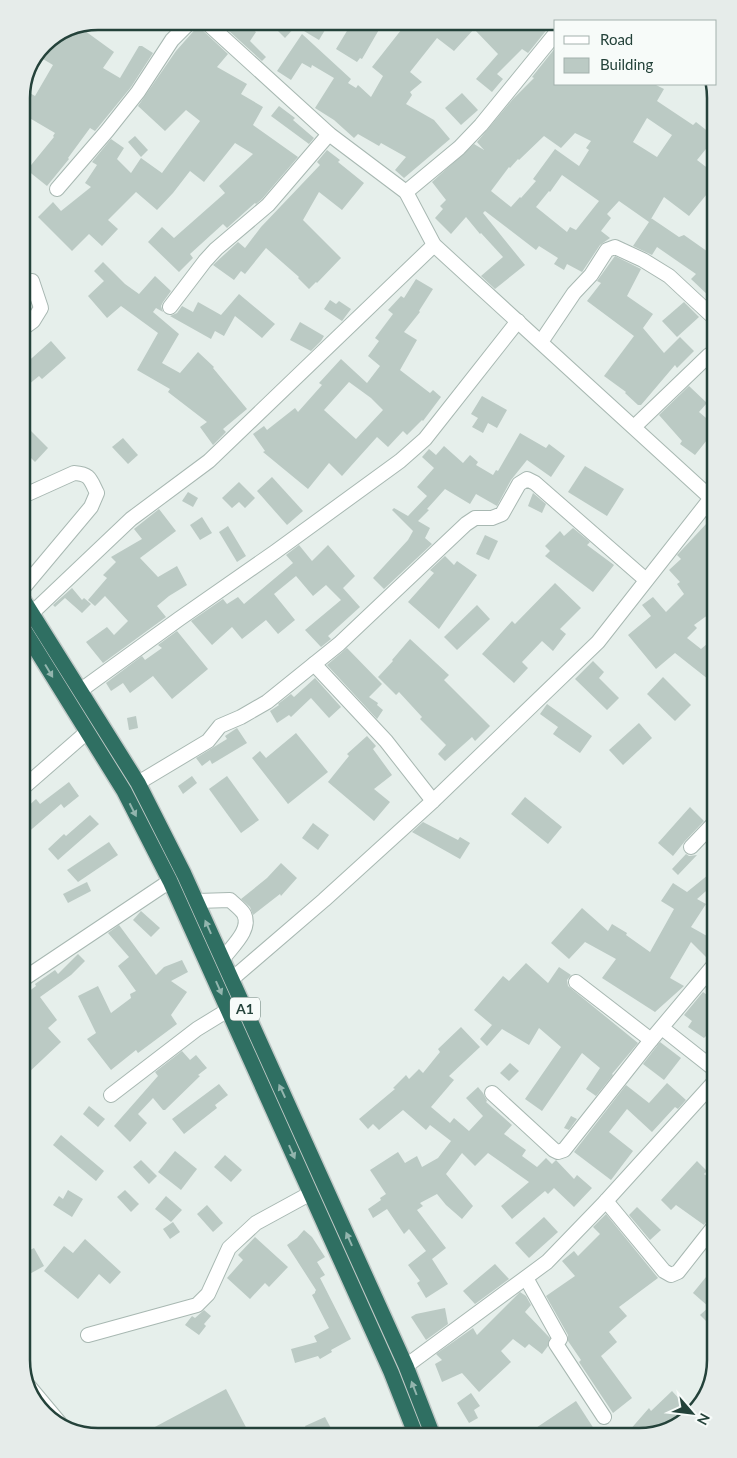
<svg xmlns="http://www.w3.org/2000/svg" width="737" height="1458" font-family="Lato,sans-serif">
<rect width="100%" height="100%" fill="#e6efeb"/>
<g fill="#bbcac4" fill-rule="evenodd">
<path d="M218,21H242L256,32L250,41L266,57L262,61Z"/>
<path d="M268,21H292L296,26L285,38Z"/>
<path d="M310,21H322L328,25L319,40L304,31Z"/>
<path d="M353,21H384L362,59L360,58L357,62L336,49Z"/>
<path d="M417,21H556V24L549,27L528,53L522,49L497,74L503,79L492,92L476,79L498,54L474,29L454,51L437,38L410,72L422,82L410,92L412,95L406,104L434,120L450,139L404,178L395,170L406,157L381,143L379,146L358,134L354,138L334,120L315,108L334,78L312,65L311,68L302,63L291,80L277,71L302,34L351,79L348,83L356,88L358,85L371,97L383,76L372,67L405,25L411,29Z"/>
<path d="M198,26L228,54L217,67L247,84L241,94L263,107L253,125L298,157L262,199L256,204L255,203L227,228L223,224L190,254L193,258L179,272L148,242L162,227L174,238L225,193L219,186L253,154L235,143L204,182L190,171L173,193L157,210L136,192L108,220L118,229L102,246L89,234L72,251L38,217L53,202L61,211L91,187L85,183L97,165L92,162L111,139L124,148L117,159L131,173L141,158L162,173L200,121L186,110L165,131L138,106L176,51Z"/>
<path d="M81,28L114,52L103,68L120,78L139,46H142L153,53L131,87L100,125L95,131L90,128L68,158L69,159L47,186L27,170L54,137L53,136L55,133L21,113V93L23,89L35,96L53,65L38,56L44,43Z"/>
<path d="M556,47V84H654L664,89L657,101L693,125L696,122L710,133V144L697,160L710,170L711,189L689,216L664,197L651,219V218L679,237L684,235L711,254V298L691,279L696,274L657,247L652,255L633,246L649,222L619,201L607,214L611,218L601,231L610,238L600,245L582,272L567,264L564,270L554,264L558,258L539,246L536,250L485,211L483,213L525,265L495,289L481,276L503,257L481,233L480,234L466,217L451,234L435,218L443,209L440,206L446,200L432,182L474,144L484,150L477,142L513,99L534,78L532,77ZM647,118L672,135L657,157L633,142ZM575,133L591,141L586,148L589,150L579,166L555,149L533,179L536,181L521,198L520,197L511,207L491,191L509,167L510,168L518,159L519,160L544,136L561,148ZM562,175L599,201L576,230L570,227L567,232L536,207L549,191L550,192Z"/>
<path d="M462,93L478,110L461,125L445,108Z"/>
<path d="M279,106L295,118L293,120L314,138L309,144L271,116Z"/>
<path d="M135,136L148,150L141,157L128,142Z"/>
<path d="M327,150L340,160L338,162L364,183L342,210L319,192L303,220L341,258L317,283L316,282L309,289L298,278L299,277L266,248L245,274L241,271L234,280L213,265L238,242L245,248L261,227L320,165L317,162Z"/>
<path d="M615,256L641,269L627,296L653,314L643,328L664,353L680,337L694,351L677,368L675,365L641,405H638L625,393L626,392L604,376L634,336L587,301L601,283L597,281Z"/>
<path d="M103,262L125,284L139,294L155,276L171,291L163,302L161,306L163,312L156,308L153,312L179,334L162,363L180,373L198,352L214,367L213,368L247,409L223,429L226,432L213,445L200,427L207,422L168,392L170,389L137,370L158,333L121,306L107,318L88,296L104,281L94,271Z"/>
<path d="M416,279L433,289L419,311L420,312L404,332L417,340L400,370L430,393L433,390L441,397L423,421L422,420L407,435L403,431L388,447L377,437L342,476L329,463L308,489L263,452L265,451L253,434L264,426L267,430L295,408L298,412L322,385L319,383L341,359L367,383L380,366L368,356L379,341L375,338L393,314L388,310L401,296L404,298ZM349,382L371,398L383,410L356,439L324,410Z"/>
<path d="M22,294L31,307L22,318Z"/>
<path d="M239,294L275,324L262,338L235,316L224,336L215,331L211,339L170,316L177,313L182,306L193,312L198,302L221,315Z"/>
<path d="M330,300L336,304L339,301L351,309L342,321L324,309Z"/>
<path d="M684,302L699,317L677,337L662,321Z"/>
<path d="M300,322L324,336L321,341L311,351L290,340Z"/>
<path d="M51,341L66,358L42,379L39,376L23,389V366Z"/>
<path d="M689,386L707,403L699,412L712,423L711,435L695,455L680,444L682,441L659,415Z"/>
<path d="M482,396L507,410L497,428L488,423L483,433L472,427L478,418L471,414Z"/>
<path d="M23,423L48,448L35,462L23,450Z"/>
<path d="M520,433L546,448L549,444L565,456L551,477L527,460L511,480L497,506L476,494L470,504L445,489L427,509L429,510L418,521L430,528L425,538L432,544L384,589L373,578L408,540L413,531L392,510L394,508L408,516L427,496L417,487L434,468L422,457L429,449L436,455L444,446L463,463L470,455L478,462L476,465L493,475L496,470L498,471Z"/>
<path d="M123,438L138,455L128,464L112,447Z"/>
<path d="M585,466L624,489L607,516L568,492Z"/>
<path d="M272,477L303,511L287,525L257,491Z"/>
<path d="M239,482L255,498L245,508L239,502L232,508L222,498Z"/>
<path d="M188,492L198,498L193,507L182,501Z"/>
<path d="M533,493L546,504L542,513L528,506Z"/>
<path d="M159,509L176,531L140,558L158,577L177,566L187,585L169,596L157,606L166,617L103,663L86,642L107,627L114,635L128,621L105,596L95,606L88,600L107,578L103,575L116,562L111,557L142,539L134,529Z"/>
<path d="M202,517L212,533L200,540L190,525Z"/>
<path d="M707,523L712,528V612L694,625L697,628L687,638L701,649L713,639V683L675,653L656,669L628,635L651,616L642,605L653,597L666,612L684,594L677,584L680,582L669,570L681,559L677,555L679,553Z"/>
<path d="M228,526L246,556L237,562L219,532Z"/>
<path d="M573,528L590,542L587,545L614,565L593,592L545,556L550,551L545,546L560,531L564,536Z"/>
<path d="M485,535L498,541L489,560L476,554Z"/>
<path d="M299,545L312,561L328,545L355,576L343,588L360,607L328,636L331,639L321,647L305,630L341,600L326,585L313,596L296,576L274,594L295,620L278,634L266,620L242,639L232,627L212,645L191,621L223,599L227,604L238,597L244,604L293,563L286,555Z"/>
<path d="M445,556L454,565L457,561L477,575L439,629L408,602L434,573L430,570Z"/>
<path d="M555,583L581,608L560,629L566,634L553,651L542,641L522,662L528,668L514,683L482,654L512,621L515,624Z"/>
<path d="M72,588L82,600L84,598L91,604L82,613L65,598L55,607L53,605Z"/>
<path d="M477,605L490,619L457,650L444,637Z"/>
<path d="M177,631L208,669L172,699L153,676L130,693L123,683L111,691L106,683L142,656L145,660L162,648L158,645Z"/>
<path d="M410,639L449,675L444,680L490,726L475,741L472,737L445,761L438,754L446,745L420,719L422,717L399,692L396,695L378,677L393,661L392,660Z"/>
<path d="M347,648L382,684L369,697L378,703L377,705L383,710L377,719L327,665Z"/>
<path d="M593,661L604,672L599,678L619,698L607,710L575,679Z"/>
<path d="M663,677L691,705L675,721L647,694Z"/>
<path d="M315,678L341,707L329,718L311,698L291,717L289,715L277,723L270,711L279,705L278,704L291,694L294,697Z"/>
<path d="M547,704L592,736L580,753L553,734L558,727L540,714Z"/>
<path d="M136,716L138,728L129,730L127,718Z"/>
<path d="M639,723L652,738L623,765L609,750Z"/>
<path d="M237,728L247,743L212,764L210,760L202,766L196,758L227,739L225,736Z"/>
<path d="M296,733L328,772L288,804L252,758L260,751L266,758Z"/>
<path d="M367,736L376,746L373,749L392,775L374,789L390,802L374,821L328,782L349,756L347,754Z"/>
<path d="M192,776L197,783L183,794L178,786Z"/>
<path d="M227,776L259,820L241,833L209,789Z"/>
<path d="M69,782L79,796L64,808L61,804L25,835V818L29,814L25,809L36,799L40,804Z"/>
<path d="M525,797L562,827L548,844L511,814Z"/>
<path d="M690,807L704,821L685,841L673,856L658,843Z"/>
<path d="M90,815L99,824L58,860L48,849L64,834L66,836Z"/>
<path d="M423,822L458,840L460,837L470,843L460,859L412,832Z"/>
<path d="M313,823L329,835L318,850L302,838Z"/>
<path d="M109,842L118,855L78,882L67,870Z"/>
<path d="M686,854L689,856L697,855L678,875L672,869Z"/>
<path d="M281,863L297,878L281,896L280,894L253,915L250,907L241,899L267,878Z"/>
<path d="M708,875L714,882V884L697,899L706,904L691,927L707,936L714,928V952L707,958L691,942L670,978L684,986L655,1012L602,978L616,959L585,942L569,959L551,943L582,908L608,931L612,924L627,933L626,935L650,952L674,909L661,901L673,883L687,892Z"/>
<path d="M87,882L91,891L68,903L63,894Z"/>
<path d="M141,911L160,928L151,937L133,920Z"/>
<path d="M119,925L156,975L164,967L182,960L188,972L171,981L187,992L171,1015L177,1024L138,1053L136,1050L111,1070L87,1039L96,1033L78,996L98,986L111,1013L131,998L130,994L136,991L118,966L129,957L108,933Z"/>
<path d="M78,954L85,961L71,975L40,997L57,1020L48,1028L61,1042L26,1075L25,992H28L36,986L35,984L55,970L58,974Z"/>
<path d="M526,963L548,983L559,967L571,975L567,980L568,986L638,1043L612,1074L613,1075L596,1096L586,1089L600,1068L582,1053L542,1111L525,1099L561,1047L539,1028L529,1045L502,1029L487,1046L480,1039L492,1025L474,1010L503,976L509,981Z"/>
<path d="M703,992L714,1000V1041L706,1036L704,1038L688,1027L692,1021L684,1015Z"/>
<path d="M461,1027L480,1047L449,1076L454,1080L431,1107L450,1123L454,1118L469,1131L483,1116L466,1098L478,1087L483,1093L487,1101L486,1102L512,1125L504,1134L526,1150L522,1156L537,1167L546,1158L552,1164L556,1160L574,1179L577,1175L592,1188L574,1207L554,1188L548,1194L545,1191L512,1219L501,1206L529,1182L488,1153L475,1166L462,1153L446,1174L473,1206L462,1219L446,1205L437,1194L420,1203L423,1206L417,1210L446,1248L432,1259L448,1284L426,1298L417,1283L420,1281L408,1265L426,1251L409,1229L404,1234L387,1209L373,1218L368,1209L381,1200L380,1198L386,1194L370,1170L398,1152L405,1163L417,1156L422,1167L438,1158L451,1141L430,1125L426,1130L403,1110L379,1130L373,1124L368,1129L359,1119L395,1089L393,1088L406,1075L409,1079L419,1069L423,1073L440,1052L438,1049Z"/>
<path d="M660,1042L681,1058L664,1080L643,1064Z"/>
<path d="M182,1051L190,1060L196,1055L207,1068L198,1075L200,1076L165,1110H163L153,1098L138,1114L147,1123L130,1142L114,1126L158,1076L155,1072Z"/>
<path d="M510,1063L519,1071L509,1081L500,1073Z"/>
<path d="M667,1083L686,1100L678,1109L675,1107L652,1132L627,1109L609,1132L633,1151L611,1180L574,1152L626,1085L649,1103Z"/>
<path d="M219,1084L228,1095L215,1105L217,1108L184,1134L172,1119Z"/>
<path d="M89,1106L105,1119L98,1127L83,1114Z"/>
<path d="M571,1116L577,1119L569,1130L564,1128Z"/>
<path d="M61,1135L104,1171L96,1181L53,1145Z"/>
<path d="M175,1151L197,1169L181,1190L158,1172Z"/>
<path d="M225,1155L242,1170L231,1182L214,1167Z"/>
<path d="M141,1160L157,1176L149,1184L133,1167Z"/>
<path d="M697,1161L707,1171L704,1174L715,1182V1216L708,1219L704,1225L676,1205L671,1210L661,1200Z"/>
<path d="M68,1190L83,1199L72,1217L53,1205L59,1196L63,1199Z"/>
<path d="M125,1190L139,1204L131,1212L117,1197Z"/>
<path d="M166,1196L182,1210L171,1222L155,1209Z"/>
<path d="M207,1205L223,1223L213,1232L197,1214Z"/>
<path d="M637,1207L661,1230L650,1240L629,1215Z"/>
<path d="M606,1214L658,1278L619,1307L627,1316L609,1332L617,1342L601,1356L632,1398L613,1413L579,1362L581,1360L568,1341V1335L546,1296L575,1276L562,1261L574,1251L578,1256L600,1234L593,1227Z"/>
<path d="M544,1217L558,1232L529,1258L515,1243Z"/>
<path d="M173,1222L180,1232L170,1239L163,1229Z"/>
<path d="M304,1230L312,1237L325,1257L317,1262L325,1275L320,1278L351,1339L331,1350L332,1352L320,1359L318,1356L295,1363L291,1349L317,1342L314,1336L329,1328L312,1295L315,1293V1292L316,1290L287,1245L297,1238Z"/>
<path d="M255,1237L288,1267L269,1287L265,1283L250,1299L227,1278L243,1260L238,1255Z"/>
<path d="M85,1239L121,1272L110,1284L99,1274L78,1299L44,1271L64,1246L73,1253Z"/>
<path d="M34,1248L44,1266L26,1276V1252Z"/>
<path d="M495,1264L509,1279L475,1304L463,1291Z"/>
<path d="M715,1266V1278L716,1331L700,1315L709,1307L693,1293Z"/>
<path d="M520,1292L526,1296L531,1305L525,1312L550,1338L548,1346L542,1354L529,1344L525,1348L513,1339L501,1351L511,1362L479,1392L462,1373L442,1382L435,1364L442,1360L436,1354L473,1328L477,1335Z"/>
<path d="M445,1308L448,1324L426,1340L411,1317L416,1314Z"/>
<path d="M204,1310L211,1316L204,1324L206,1326L199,1335L185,1325L192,1316L195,1318Z"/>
<path d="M226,1389L250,1435L138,1436Z"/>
<path d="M672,1391L691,1412L668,1431H629L649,1408L651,1411Z"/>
<path d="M471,1393L480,1406L474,1410L478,1418L469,1423L457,1403Z"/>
<path d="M576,1401L596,1432H530Z"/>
<path d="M325,1417L334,1434L309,1435L305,1426Z"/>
</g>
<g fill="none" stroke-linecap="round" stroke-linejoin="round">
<defs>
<g id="minor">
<path d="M205,21L329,134L406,192L434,245L712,499"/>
<path d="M57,189L107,131L138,92L172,40L191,21"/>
<path d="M406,192L459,148L481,125L556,33"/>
<path d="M170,307L205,261L216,249L268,205L329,134"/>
<path d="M22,329L33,321L41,308L32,281"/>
<path d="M541,342L574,293L591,275L607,250L615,247L643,260L669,276L711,315"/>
<path d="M634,427L709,355"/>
<path d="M23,496L74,473C90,474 90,479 97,493L91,507L24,587"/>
<path d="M32,613L131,519L209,461L434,245"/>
<path d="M314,664L386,741L433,801"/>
<path d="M81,690L179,619L275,552L400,461L425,439L518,321"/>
<path d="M138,783L208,741L220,726L241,717L267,702L339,644L466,524L475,518H492L502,514L519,484L527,479L535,483L646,580"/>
<path d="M24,787L87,732"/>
<path d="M691,847L713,824"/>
<path d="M197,901L230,900C234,904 241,909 244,914C252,930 231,947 223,959"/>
<path d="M25,978L170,881"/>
<path d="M232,979L324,900L433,801L598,642L711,498"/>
<path d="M576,982L651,1040"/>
<path d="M662,1028L714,1069"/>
<path d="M492,1093L554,1150L558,1152L564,1150L651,1040L714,965"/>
<path d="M111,1095L197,1029L228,1010"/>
<path d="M606,1201L664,1271L671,1275L678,1272L715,1225"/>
<path d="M526,1278L560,1339L556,1344L604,1417"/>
<path d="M88,1335L197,1305L208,1294L229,1248L256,1223L311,1193"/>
<path d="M406,1366L547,1262L606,1201L715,1081"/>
<path d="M27,1384L63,1427"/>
</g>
<g id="highway">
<path d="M24,601L138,783L184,874L406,1366L432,1433"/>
<path d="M24,630L124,791L170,881L391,1372L415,1433"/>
</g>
</defs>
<use href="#minor" stroke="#a8b8b2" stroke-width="16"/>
<use href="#highway" stroke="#c2cac8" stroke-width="18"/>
<use href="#minor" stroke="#fff" stroke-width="14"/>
<use href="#highway" stroke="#2f6f62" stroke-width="15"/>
</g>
<defs><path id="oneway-solid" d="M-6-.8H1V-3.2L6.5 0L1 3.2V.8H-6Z" transform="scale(1.25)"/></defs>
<g fill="#93b5ae">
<use href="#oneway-solid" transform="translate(49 671) rotate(59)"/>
<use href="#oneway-solid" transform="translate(133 810) rotate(63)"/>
<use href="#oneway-solid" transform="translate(208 927) rotate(-114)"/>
<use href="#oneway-solid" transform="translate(219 988) rotate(66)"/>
<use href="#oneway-solid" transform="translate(282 1091) rotate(-115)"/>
<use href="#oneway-solid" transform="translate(292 1152) rotate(66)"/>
<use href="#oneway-solid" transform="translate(349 1239) rotate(-114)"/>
<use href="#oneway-solid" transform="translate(414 1388) rotate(-111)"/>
</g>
<g text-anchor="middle" stroke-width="4" stroke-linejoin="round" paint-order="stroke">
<rect fill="#f7fbf9" stroke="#637a73" stroke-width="1" x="230" y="997.5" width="30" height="23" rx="4"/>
<g font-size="14" font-weight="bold" fill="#24423a">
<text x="245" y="1014">A1</text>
</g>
</g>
<path d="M0 0H737V1458H0ZM98 30H639A68 68 0 0 1 707 98V1360A68 68 0 0 1 639 1428H98A68 68 0 0 1 30 1360V98A68 68 0 0 1 98 30Z" fill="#e6ecea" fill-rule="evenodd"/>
<path fill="none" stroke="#24423a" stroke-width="2.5" d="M98 30H639A68 68 0 0 1 707 98V1360A68 68 0 0 1 639 1428H98A68 68 0 0 1 30 1360V98A68 68 0 0 1 98 30Z"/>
<rect x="554" y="20" width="162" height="65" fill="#f7fbf9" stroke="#a3b1ad"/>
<rect x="564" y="36" width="25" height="8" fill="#ffffff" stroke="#a3b1ad"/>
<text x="600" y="45" font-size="15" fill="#24423a">Road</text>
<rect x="564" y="58" width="25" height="15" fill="#bbcac4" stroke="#a3b1ad"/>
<text x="600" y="70" font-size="15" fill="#24423a">Building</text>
<g transform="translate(692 1413) rotate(118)" stroke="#f7fbf9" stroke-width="4" paint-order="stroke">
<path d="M0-4L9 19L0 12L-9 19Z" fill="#24423a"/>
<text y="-8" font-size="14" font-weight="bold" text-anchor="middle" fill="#24423a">N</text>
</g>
</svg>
